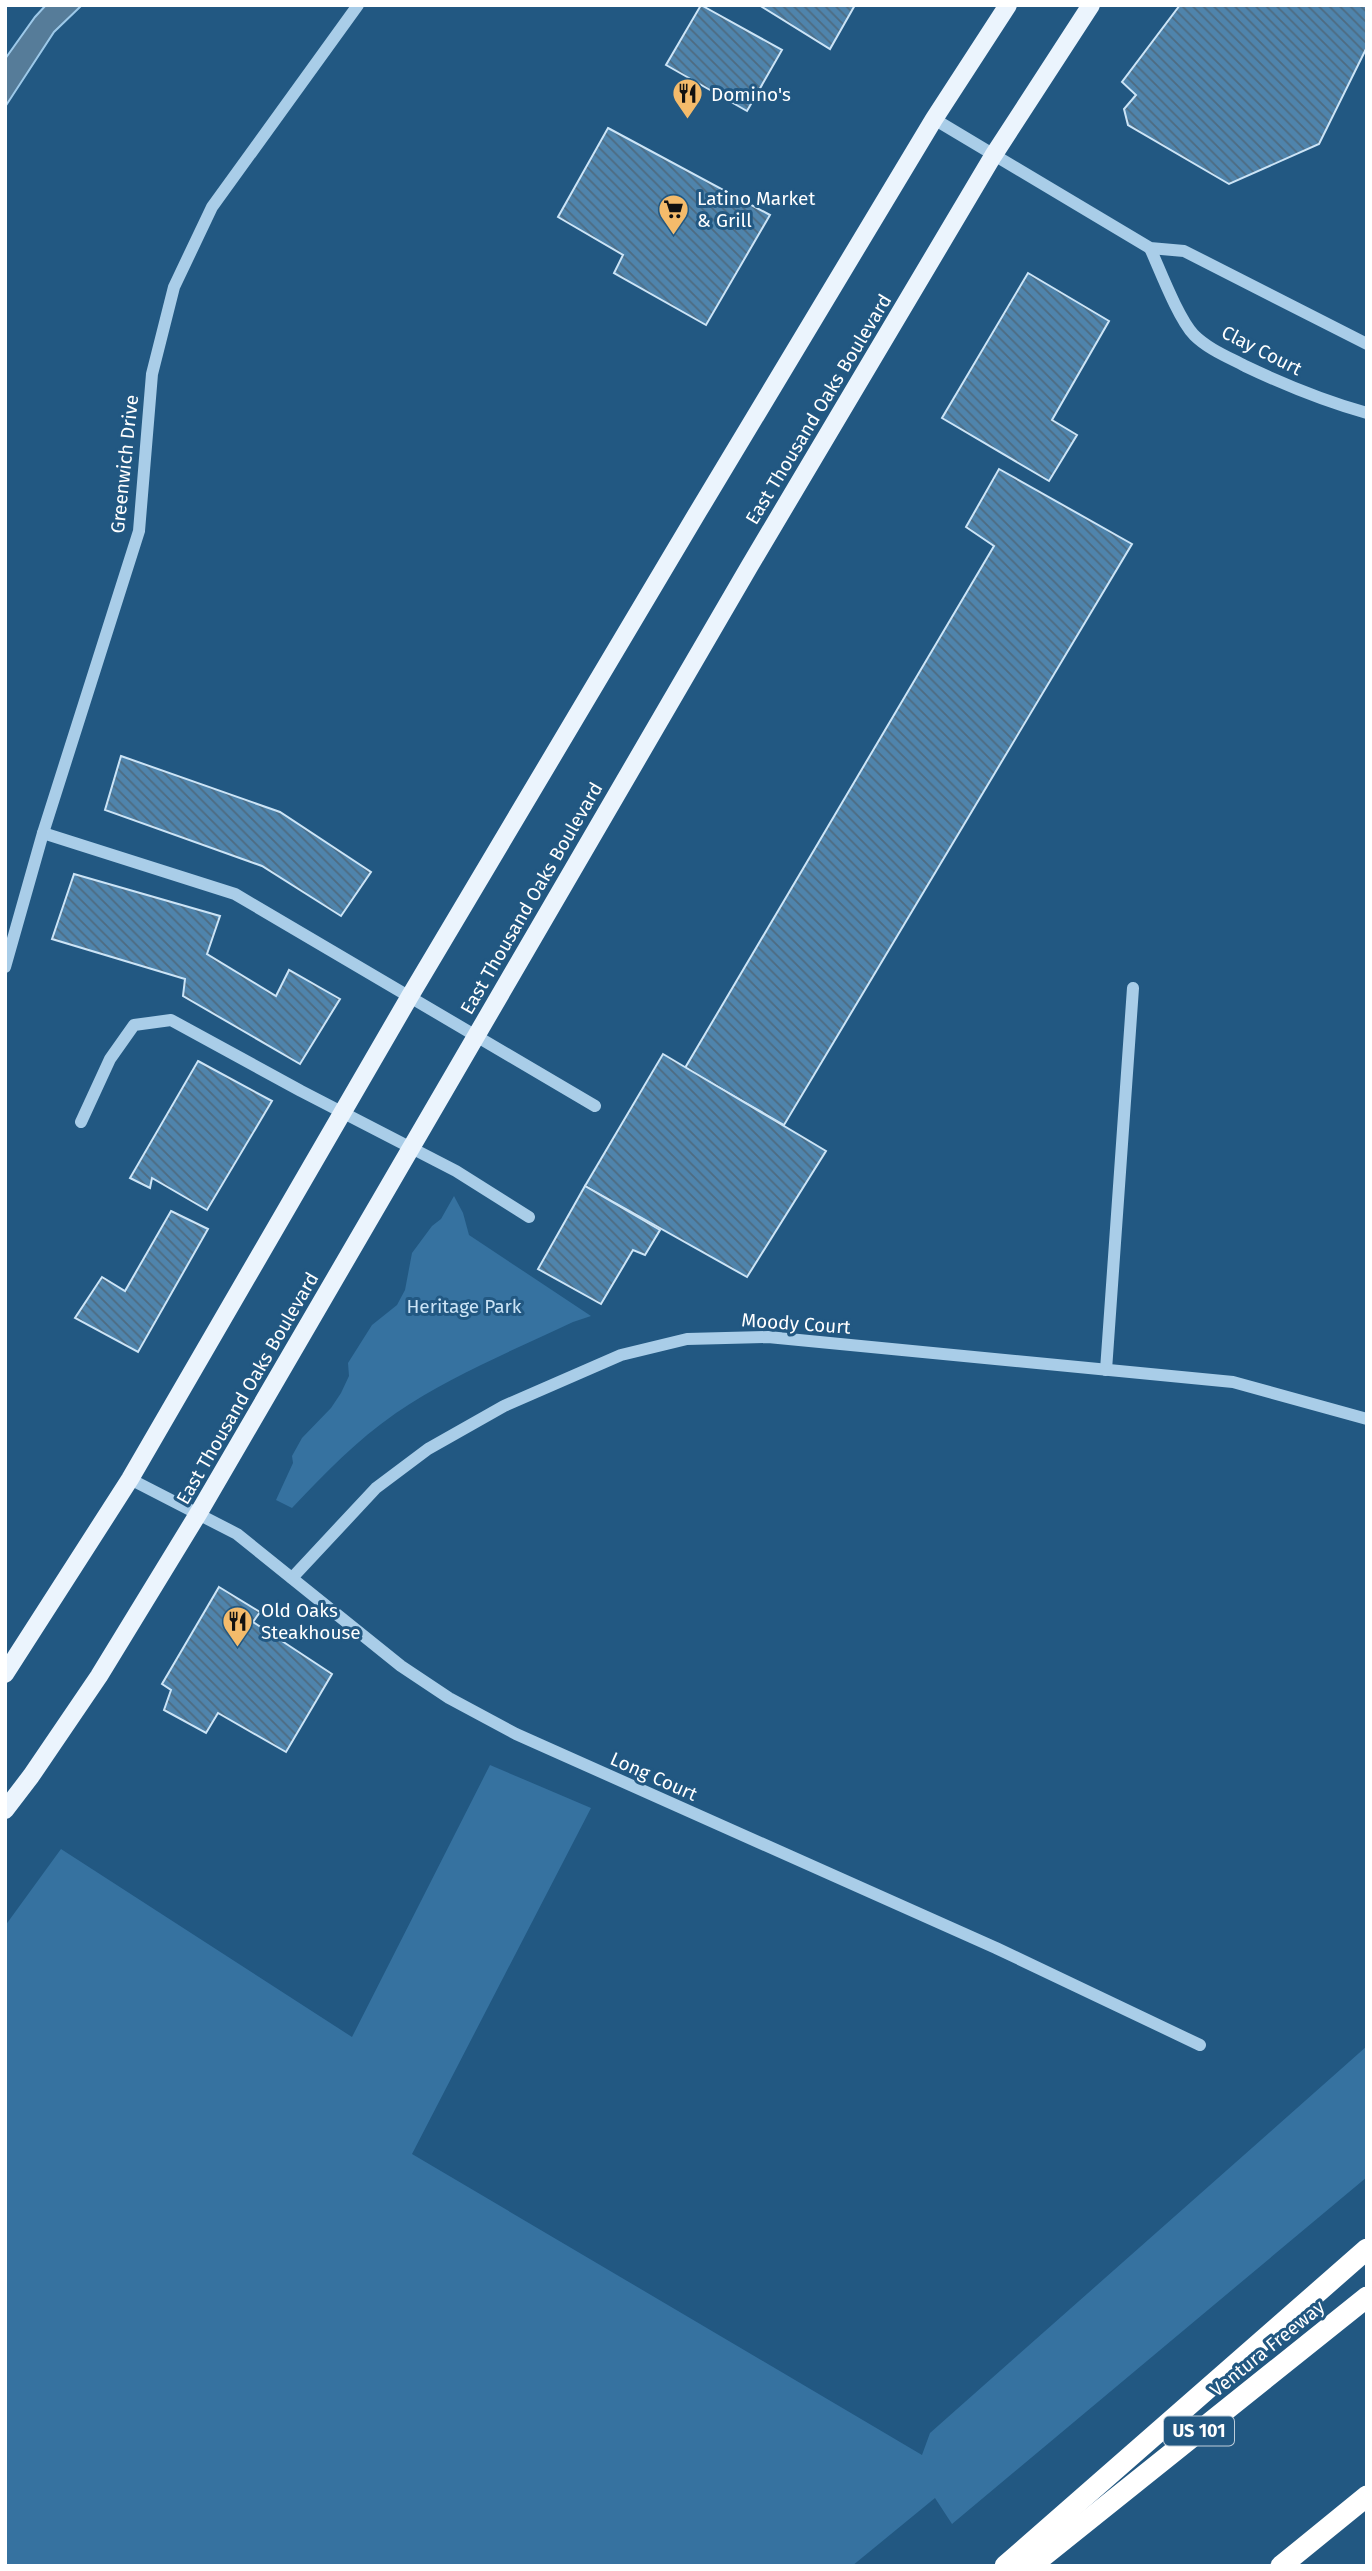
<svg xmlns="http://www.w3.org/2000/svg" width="1372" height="2571" font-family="'Fira Sans',sans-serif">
<defs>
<pattern id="building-back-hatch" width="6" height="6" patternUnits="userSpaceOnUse" patternTransform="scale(1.75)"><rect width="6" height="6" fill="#4f84ac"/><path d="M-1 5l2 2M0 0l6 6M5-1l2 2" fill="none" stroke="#4e6b81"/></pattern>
</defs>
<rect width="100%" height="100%" fill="#225882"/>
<g fill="#3672a0">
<path d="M454,1196L463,1213L469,1235L591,1316L573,1322C514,1350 450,1376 396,1413C357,1440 325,1473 292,1508L276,1500L293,1463L292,1456L302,1438L331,1408L341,1393L349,1376L348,1363L372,1325L397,1305L405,1290L412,1253L432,1226L441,1219Z"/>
<path d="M490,1765L591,1808L412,2154L922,2455L930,2433L1367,2046V2177L952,2524L935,2498L852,2566H5V1926L61,1849L352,2037Z"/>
</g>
<path fill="#567c99" stroke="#9dc9e9" stroke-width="2" d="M46,5H82L54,32L5,107V59L35,17Z"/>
<g fill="url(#building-back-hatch)" stroke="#cce4f6" stroke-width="2">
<path d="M701,5L782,50L747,111L666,65Z"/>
<path d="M759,5H855L830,49Z"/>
<path d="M1180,5H1367V47L1319,144L1229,184L1128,125L1124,109L1136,95L1122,82Z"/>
<path d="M608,128L770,215L706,325L614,273L623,255L558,217Z"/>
<path d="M1028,273L1109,321L1052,420L1077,435L1049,481L942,418Z"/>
<path d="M999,469L1132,544L784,1125L685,1068L994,546L966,527Z"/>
<path d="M121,756L280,812L371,872L341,916L262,866L105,810Z"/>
<path d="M74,874L220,916L207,954L276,996L289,970L340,999L300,1064L183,996L185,979L52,939Z"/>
<path d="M663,1054L826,1151L747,1277L585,1186Z"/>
<path d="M198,1061L272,1101L207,1210L152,1178L150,1188L130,1178Z"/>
<path d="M585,1186L660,1230L645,1255L633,1250L601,1304L538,1269Z"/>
<path d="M171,1211L208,1229L138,1352L75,1318L102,1277L125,1291Z"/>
<path d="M219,1587L260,1612L253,1622L332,1674L286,1752L218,1713L206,1733L164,1710L171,1690L162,1684Z"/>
</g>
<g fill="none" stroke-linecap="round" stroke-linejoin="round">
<g stroke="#a9cde8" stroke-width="12">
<path d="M934,119L1150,248L1184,251L1367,344"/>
<path d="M1150,248C1160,270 1178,318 1194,335C1208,349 1228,357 1245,366C1285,385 1324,401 1367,413"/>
<path d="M43,833L235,894L595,1106"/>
<path d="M5,967L43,833L139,531L152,374L174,287L212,207L358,5"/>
<path d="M81,1122L110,1059L134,1025L171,1020L301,1091L456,1171L529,1217"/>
<path d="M1106,1370L1133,988"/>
<path d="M130,1479L237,1534L401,1666L449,1698L516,1734L996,1948L1200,2045"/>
<path d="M292,1578L376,1488L428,1449L504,1406L621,1355L687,1339L768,1337L1233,1382L1367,1419"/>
</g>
<g stroke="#ebf4fd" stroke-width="18">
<path d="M5,1674L130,1479L410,996L699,510L934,119L1008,5"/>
<path d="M5,1810L31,1776L99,1676L198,1514L749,567L993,156L1091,5"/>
</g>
<g stroke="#fff" stroke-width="21">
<path d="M1005,2566L1367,2249"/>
<path d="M1031,2566L1367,2297"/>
<path d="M1281,2566L1367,2496"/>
</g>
</g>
<defs>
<symbol id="restaurant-pin" viewBox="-11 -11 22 30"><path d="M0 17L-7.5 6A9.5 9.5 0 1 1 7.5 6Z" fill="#f4bb6b" stroke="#225882"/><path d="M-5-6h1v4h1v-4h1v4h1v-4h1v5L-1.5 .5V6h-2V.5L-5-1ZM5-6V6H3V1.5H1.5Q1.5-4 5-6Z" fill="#111"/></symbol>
<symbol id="supermarket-pin" viewBox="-11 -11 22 30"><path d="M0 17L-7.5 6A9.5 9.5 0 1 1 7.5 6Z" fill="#f4bb6b" stroke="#225882"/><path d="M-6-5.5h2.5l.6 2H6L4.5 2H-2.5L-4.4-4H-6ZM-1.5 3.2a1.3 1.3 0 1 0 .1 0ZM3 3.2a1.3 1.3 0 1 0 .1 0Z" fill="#111"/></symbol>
</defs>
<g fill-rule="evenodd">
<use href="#restaurant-pin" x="670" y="76" width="35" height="47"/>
<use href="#supermarket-pin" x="656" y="192" width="35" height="47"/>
<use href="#restaurant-pin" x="220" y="1604" width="35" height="47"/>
</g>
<g text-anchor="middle" stroke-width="6" stroke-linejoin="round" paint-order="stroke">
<rect fill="#225882" stroke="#bdcdda" stroke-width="2" x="1164" y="2416.5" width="70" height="29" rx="5"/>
<g font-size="18" font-weight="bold" fill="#fff">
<text x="1199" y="2437">US 101</text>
</g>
<g font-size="19" fill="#fff" stroke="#225882" text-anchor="start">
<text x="711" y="101">Domino's</text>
<text x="697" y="205">Latino Market<tspan x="697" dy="22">&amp; Grill</tspan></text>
<text x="261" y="1617">Old Oaks<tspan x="261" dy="22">Steakhouse</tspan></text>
</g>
<g font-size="19" fill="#fff" stroke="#225882">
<text transform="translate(1262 350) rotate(27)" y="7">Clay Court</text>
<text transform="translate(818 409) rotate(-59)" y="7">East Thousand Oaks Boulevard</text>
<text transform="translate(124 464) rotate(-84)" y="7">Greenwich Drive</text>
<text transform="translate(531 898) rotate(-60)" y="7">East Thousand Oaks Boulevard</text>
<text transform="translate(796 1323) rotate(4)" y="7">Moody Court</text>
<text transform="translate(247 1388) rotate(-60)" y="7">East Thousand Oaks Boulevard</text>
<text transform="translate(654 1776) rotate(24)" y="7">Long Court</text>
<text transform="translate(1267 2348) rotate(-39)" y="7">Ventura Freeway</text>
</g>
<g font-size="19" fill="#cce4f6" stroke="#225882">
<text x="464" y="1313">Heritage Park</text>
</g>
</g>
<rect width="1372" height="2571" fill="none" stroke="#ffffff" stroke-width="14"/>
</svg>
